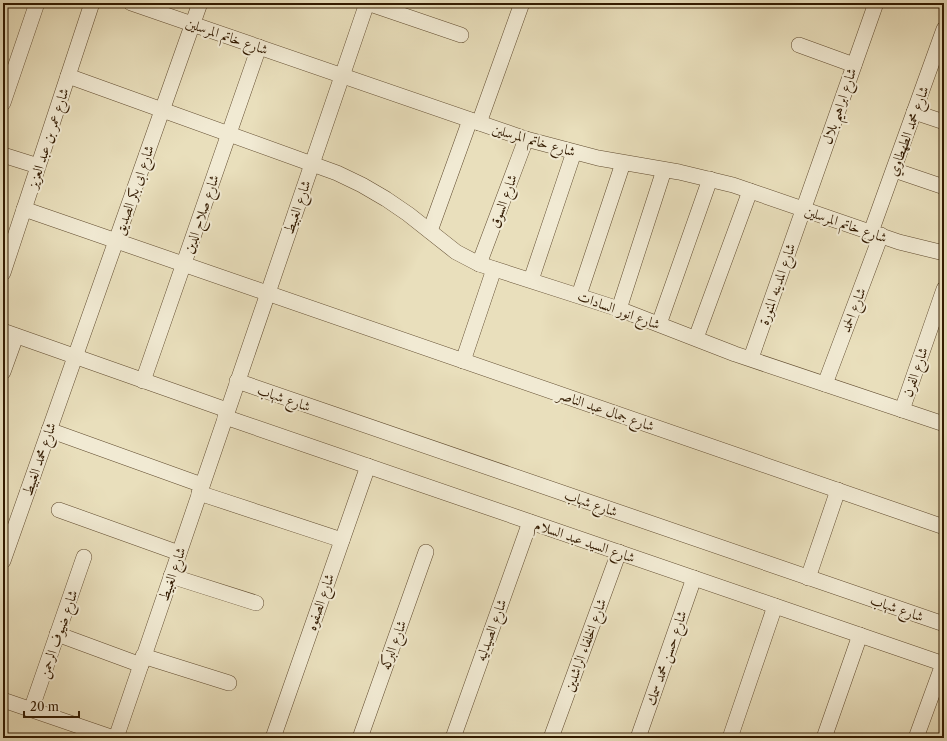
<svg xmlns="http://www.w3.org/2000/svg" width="947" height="741" font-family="'Libre Caslon Text',Amiri,serif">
<rect width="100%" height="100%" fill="#e9dfbc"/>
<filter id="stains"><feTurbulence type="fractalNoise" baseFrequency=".005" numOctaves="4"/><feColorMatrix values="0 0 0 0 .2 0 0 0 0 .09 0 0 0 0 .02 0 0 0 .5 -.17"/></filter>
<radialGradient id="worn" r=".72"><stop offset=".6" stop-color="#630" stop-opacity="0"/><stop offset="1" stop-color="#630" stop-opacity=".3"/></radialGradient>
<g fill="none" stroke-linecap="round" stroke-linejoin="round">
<defs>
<g id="street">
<path d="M131,3L526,139L598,158L679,172L733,185L899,242L944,253"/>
<path d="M367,3L461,35"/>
<path d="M799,45L854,65"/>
<path d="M68,76L337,173L362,185L386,199L408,214L456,252L479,264L619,309L735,354L944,424"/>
<path d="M3,103L37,3"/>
<path d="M914,112L944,122"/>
<path d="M479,123L522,3"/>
<path d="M3,155L38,166"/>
<path d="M894,170L944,187"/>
<path d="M24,209L944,527"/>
<path d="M430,231L470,120"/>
<path d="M871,232L944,29"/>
<path d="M479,264L526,139"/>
<path d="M3,273L92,3"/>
<path d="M531,280L574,152"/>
<path d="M579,295L623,163"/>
<path d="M619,309L664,170"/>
<path d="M659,324L710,179"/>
<path d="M3,331L227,410"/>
<path d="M696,338L750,191"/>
<path d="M751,358L876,3"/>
<path d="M463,361L494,269"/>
<path d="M3,372L16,336"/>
<path d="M143,381L259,47"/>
<path d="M237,381L944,624"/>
<path d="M825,384L881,235"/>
<path d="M902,410L944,289"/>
<path d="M225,417L944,664"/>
<path d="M49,430L202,485"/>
<path d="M199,493L342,540"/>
<path d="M59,510L179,553"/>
<path d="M3,561L200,3"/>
<path d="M171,576L256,603"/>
<path d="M808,578L838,490"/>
<path d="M57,634L141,665"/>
<path d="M143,656L229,683"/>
<path d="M3,700L114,738"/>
<path d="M31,710L84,557"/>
<path d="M116,738L367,3"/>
<path d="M273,738L368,466"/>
<path d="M360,738L426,552"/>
<path d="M453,738L530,522"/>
<path d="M551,738L619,552"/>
<path d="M638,738L694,578"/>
<path d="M730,738L775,606"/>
<path d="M824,738L860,635"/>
<path d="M916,738L943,664"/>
</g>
</defs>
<use href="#street" stroke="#604b2f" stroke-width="16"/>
<use href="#street" stroke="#f1ead3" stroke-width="15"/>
</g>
<g text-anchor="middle" stroke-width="4" stroke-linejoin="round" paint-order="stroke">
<g font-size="14" fill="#321a00" stroke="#f1ead3">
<text transform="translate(227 36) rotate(19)" y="5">شارع خاتم المرسلين</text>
<text transform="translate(839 106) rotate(-71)" y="5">شارع ابراهيم بلال</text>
<text transform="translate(908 131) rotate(-70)" y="5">شارع محمد الطهطاوي</text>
<text transform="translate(48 138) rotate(-72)" y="5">شارع عمر بن عبد العزيز</text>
<text transform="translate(534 140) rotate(16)" y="5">شارع خاتم المرسلين</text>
<text transform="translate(134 190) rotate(-71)" y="5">شارع ابى بكر الصديق</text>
<text transform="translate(503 201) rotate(-70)" y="5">شارع السوق</text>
<text transform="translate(297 207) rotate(-71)" y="5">شارع الغبيط</text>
<text transform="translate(201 214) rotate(-71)" y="5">شارع صلاح الدين</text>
<text transform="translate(846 224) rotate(19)" y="5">شارع خاتم المرسلين</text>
<text transform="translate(777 284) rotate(-71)" y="5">شارع المدينه المنورة</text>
<text transform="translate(619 310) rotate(20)" y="5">شارع انور السادات</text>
<text transform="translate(853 310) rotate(-69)" y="5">شارع الحمد</text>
<text transform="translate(915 372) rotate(-71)" y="5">شارع الفرن</text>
<text transform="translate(284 398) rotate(19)" y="5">شارع شهاب</text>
<text transform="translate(606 410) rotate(19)" y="5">شارع جمال عبد الناصر</text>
<text transform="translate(39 459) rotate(-71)" y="5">شارع محمد الغبيط</text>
<text transform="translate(591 503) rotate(19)" y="5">شارع شهاب</text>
<text transform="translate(585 541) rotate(19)" y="5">شارع السيد عبد السلام</text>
<text transform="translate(172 574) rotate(-71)" y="5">شارع الغبيط</text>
<text transform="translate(320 602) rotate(-71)" y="5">شارع الصفوه</text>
<text transform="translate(897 608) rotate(19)" y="5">شارع شهاب</text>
<text transform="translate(491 630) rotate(-70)" y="5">شارع الصيدليه</text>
<text transform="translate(58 634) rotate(-71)" y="5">شارع ضيوف الرحمن</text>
<text transform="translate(393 645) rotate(-70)" y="5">شارع البركه</text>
<text transform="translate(585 645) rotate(-70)" y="5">شارع الخلفاء الراشدين</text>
<text transform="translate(666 658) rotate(-71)" y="5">شارع حسن محمد سمك</text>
</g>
</g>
<rect width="947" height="741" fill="none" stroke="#e9dfbc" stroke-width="16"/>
<rect x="4" y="4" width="939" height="733" fill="none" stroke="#321a00" stroke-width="2"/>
<rect x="8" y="8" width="931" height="725" fill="none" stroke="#321a00"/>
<path d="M24 711v6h55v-6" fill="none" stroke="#321a00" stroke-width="2"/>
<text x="30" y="711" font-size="12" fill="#321a00" stroke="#f1ead3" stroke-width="3" paint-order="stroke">20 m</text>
<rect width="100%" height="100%" filter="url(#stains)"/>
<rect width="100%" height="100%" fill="url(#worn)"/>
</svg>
